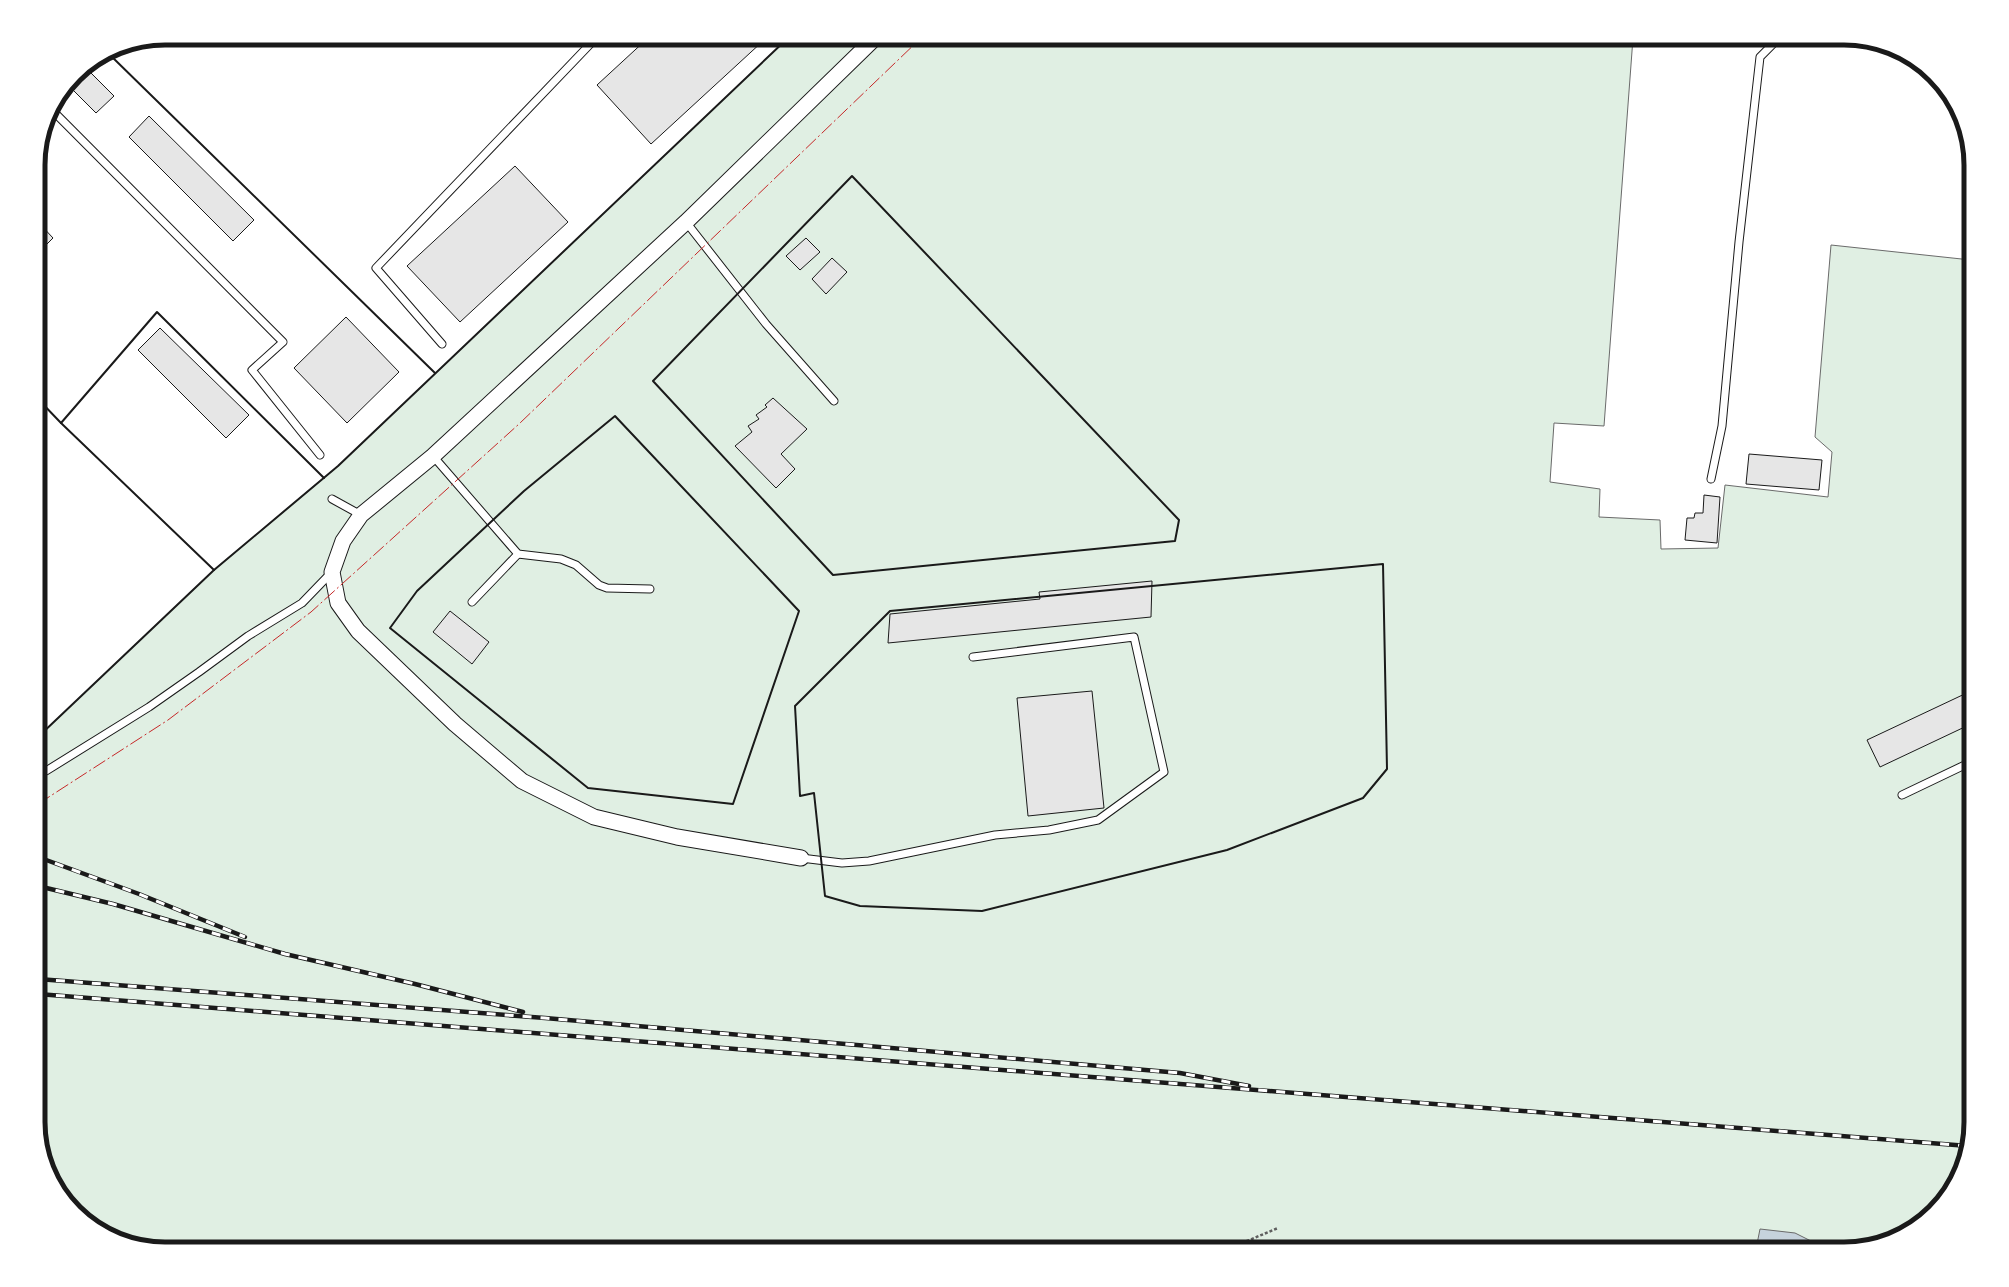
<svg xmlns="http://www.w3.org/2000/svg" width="2009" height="1287" font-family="Manrope,sans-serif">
<rect width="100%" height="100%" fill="#fff"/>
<path fill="#e0efe3" stroke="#6a6a6a" d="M788,38H1633L1604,426L1554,423L1550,482L1600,489L1599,517L1660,520L1661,549L1718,548L1725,485L1828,497L1832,452L1815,437L1831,245L1971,260V1123L1967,1155L1950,1192L1907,1232L1845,1249H165L132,1245L95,1228L55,1185L38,1130V737L214,570L338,466Z"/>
<path fill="#c6d2dc" stroke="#6a6a6a" d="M1760,1229L1795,1233L1827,1249H1756Z"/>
<g fill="#e6e6e6" stroke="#1a1a1a">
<path d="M648,38H760L763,41L651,144L597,85Z"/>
<path d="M86,68L114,96L96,113L68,85L75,75Z"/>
<path d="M149,116L254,220L233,241L129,137Z"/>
<path d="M515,166L568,222L460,322L407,266Z"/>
<path d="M38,222L53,238L38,253Z"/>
<path d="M806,238L820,252L800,270L786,256Z"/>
<path d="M832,258L847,272L826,294L812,279Z"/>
<path d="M346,317L399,372L347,423L294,368Z"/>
<path d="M160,328L249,415L226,438L138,350Z"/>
<path d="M773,398L807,429L781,454L795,469L776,488L735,446L752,432L748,426L759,419L756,415L767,407L765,405Z"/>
<path d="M1749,454L1822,460L1819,490L1746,484Z"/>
<path d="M1704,495L1720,497L1717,543L1685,540L1687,518H1694L1695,513H1703Z"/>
<path d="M1152,581L1151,617L888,643L890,614L1040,599L1039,592Z"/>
<path d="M450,611L489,642L472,664L433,632Z"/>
<path d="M1092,691L1104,808L1028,816L1017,698Z"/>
<path d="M1971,691V724L1880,767L1867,740Z"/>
</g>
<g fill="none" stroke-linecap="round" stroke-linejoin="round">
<defs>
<g id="service">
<path d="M51,109L283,342L252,370L320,455"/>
<path d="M686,222L766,324L834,401"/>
<path d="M442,344L376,268L596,38"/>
<path d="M433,456L518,554L561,559L576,565L599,585L607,588L650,589"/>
<path d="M1711,479L1722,426L1739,242L1760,57L1779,38"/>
<path d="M332,499L361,515"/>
<path d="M472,602L518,554"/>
<path d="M46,771L149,707L199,672L248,636L302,603L331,573"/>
<path d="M1902,795L1971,762"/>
<path d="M801,858L842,863L869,861L995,835L1049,830L1098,820L1164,772L1134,637L973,657"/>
</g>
<path id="minor" d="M801,858L677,837L594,817L522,781L455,724L358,631L338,603L332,572L343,541L361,515L433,456L686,222L875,38"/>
</defs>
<use href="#service" stroke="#1a1a1a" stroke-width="9"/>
<use href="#minor" stroke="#1a1a1a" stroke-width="17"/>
<path stroke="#5f5f5f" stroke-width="2.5" stroke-dasharray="3 2" stroke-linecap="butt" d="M1228,1249L1278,1228"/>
<use href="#service" stroke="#fff" stroke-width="7"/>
<use href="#minor" stroke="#fff" stroke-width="15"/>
<defs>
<g id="rail">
<path d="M38,857L139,894L245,937"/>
<path d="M38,886L113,904L285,954L415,984L523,1012"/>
<path d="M38,979L545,1018L1180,1073L1249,1086"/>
<path d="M38,994L1968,1146"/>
</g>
</defs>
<use href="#rail" stroke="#1a1a1a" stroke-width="4.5"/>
<use href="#rail" stroke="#fff" stroke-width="3" stroke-dasharray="9" stroke-linecap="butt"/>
<g stroke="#1a1a1a" stroke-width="2">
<path d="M108,53L435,373"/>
<path d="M852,176L1179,520L1175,541L833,575L653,381Z"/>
<path d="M38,399L61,423L214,570"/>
<path d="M615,416L799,611L733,804L588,788L390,628L417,591L524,491Z"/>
<path d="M61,423L157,312L324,478"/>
<path d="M1383,564L1387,769L1363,798L1227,850L982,911L860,906L825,896L814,793L800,796L795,706L890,611Z"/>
<path d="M38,737L214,570L338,466L788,38"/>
</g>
<path stroke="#c62828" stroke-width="1" stroke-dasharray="14 3 2 3" stroke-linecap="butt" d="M38,804L168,720L311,612L519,424L921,38"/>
</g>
<path d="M0 0H2009V1287H0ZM165 45H1844A120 120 0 0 1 1964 165V1122A120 120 0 0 1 1844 1242H165A120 120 0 0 1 45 1122V165A120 120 0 0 1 165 45Z" fill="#fff" fill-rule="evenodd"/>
<path fill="none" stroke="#1a1a1a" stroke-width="5" d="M165 45H1844A120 120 0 0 1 1964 165V1122A120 120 0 0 1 1844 1242H165A120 120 0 0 1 45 1122V165A120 120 0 0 1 165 45Z"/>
</svg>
